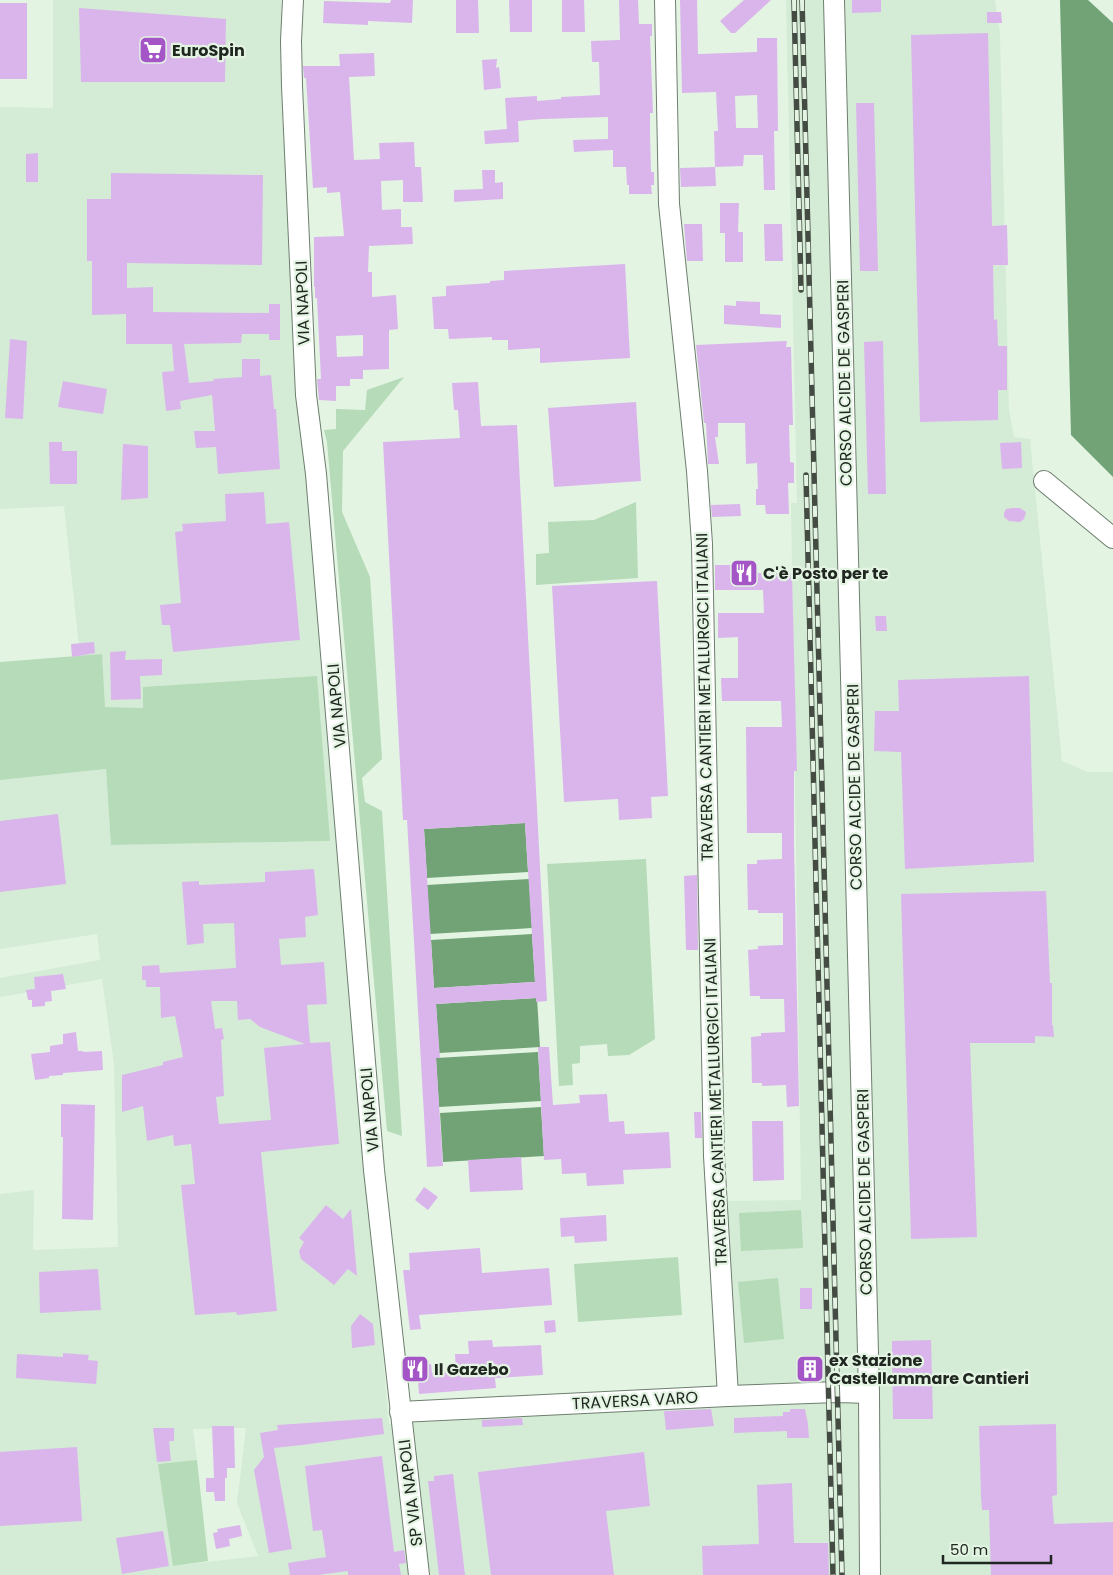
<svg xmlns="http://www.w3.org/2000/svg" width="1113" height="1575" font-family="Poppins,sans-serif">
<rect width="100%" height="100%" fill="#e3f4e3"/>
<path fill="#d4ecd5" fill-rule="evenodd" d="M53,0H281L282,110L300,413L306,468L325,699L389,1424L734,1404L728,1201L801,1200L791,503H797L786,0H995L1000,33L1009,410L1014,437L1030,439L1062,761L1088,772H1113V1575H0V1194L34,1190L33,1250L118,1247L114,1064L102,979L0,997V978L100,960L97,934L0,949V780L106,769L111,845L330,841L143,687V708L104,707L102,654L80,656L64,506L0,509V107L53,108ZM246,1428L237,1503L258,1556L173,1566L159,1464L197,1460L193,1429Z"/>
<g fill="#b5dbb8">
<path d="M404,377L343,451L342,512L370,577L382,759L362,778L365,802L382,811L402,1136L387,1131L327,442L324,430L336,429V409L365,410L367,390Z"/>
<path d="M636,502L638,578L536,585V554L549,553L548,522L594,520Z"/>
<path d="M102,654L105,707L143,708V687L317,676L330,841L111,845L106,769L0,780V662Z"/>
<path d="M646,859L655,1039L629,1055L608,1056L607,1044L580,1046V1063L572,1064L573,1085L559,1086L547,864Z"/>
<path d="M801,1210L803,1248L741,1251L739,1213Z"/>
<path d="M678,1257L682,1315L578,1322L574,1264Z"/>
<path d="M778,1278L784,1339L744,1343L738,1282Z"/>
<path d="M197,1460L208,1561L173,1566L158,1464Z"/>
</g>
<g fill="#71a376">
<path d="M1060,0H1113V477L1071,435Z"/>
<path d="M525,823L528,872L427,878L424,829Z"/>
<path d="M529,879L532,928L430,934L427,885Z"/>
<path d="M532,934L535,982L434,988L431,940Z"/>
<path d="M537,998L540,1047L439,1053L436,1004Z"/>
<path d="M538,1052L541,1101L439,1107L436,1058Z"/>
<path d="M541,1107L544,1156L443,1162L440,1113Z"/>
</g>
<path fill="#e3f4e3" d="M1088,0H1113V23Z"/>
<g fill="#dab5ec" fill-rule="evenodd">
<path d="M391,0H413L412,23L368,21V25L323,23L324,1L390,3Z"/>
<path d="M456,0H478L479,33H456Z"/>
<path d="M509,0H532V32H510Z"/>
<path d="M562,0H584L585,32H562Z"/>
<path d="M619,0H638L639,24H652V36H650L653,113H650V134L651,172H654V185H651L652,194H629V185H627L626,167H613V150L574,152L573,140L608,139V117L542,119L518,121L519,142L485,144L484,131L507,129L505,98L537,96V101L561,99V97L600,95L599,62H592L591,41L620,40Z"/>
<path d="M680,0H697L698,54L757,52V38H777L778,131H774L775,190H764L763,155H744L743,166L715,167L714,131H718L716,92L682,93ZM757,95L758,128H736L735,96Z"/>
<path d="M744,0H771L735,33H731L720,21Z"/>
<path d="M852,0H881V12L852,13Z"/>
<rect x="0" y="3" width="27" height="76"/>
<path d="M79,8L226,19L225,82H81Z"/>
<path d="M987,12H1001L1002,23H987Z"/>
<path d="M988,33L992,226L1007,225L1008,265H993L994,320L997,319L998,346H1007V390H998V420L920,422L911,35Z"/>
<path d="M374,53L375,76L349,77L354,160L380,159L379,143L414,142L415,167H421L423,202H403V180L381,181L382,210L401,209V227H412L413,244L369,246L368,272H372V297L396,295L398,329L389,330V369L363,370V379H350V386H336V401L319,400L317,379H321L317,298H315V287H314V237L344,236L340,192L327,193V187L313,188L306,78H304L303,66H340L339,54ZM363,335V356L337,357L336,336Z"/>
<path d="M497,59L496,68L499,67L501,88L484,90L482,60Z"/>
<path d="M856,103H874L878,271H860Z"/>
<path d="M38,153V182H26V154Z"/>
<path d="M715,167L716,186L681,187L680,168Z"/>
<path d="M482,170H495V183L503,182V199L454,202V190L483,189Z"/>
<path d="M111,173L263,175L262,265L127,263V288L153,287V312L269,313V304H280V340H269V334H242L241,343L184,344L189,383L214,381L213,379L242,377V359H260V376L271,375L274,409H276L280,469L218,474L216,447L196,448L194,431H215L212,395L180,401L181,409L166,411L162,372L174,371L172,344H126V314L92,315V261H87V199H111Z"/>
<path d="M720,203H739L738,232H743V262H725V233H720Z"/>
<path d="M684,224H702L703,261H687Z"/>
<path d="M764,224H782L783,261H765Z"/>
<path d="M625,264L630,358L540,363V348L508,350V340H492V337L449,339L448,329H434L432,297L446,296V286L490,283V281L504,280V271Z"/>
<path d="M736,301L760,302V314L781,315V328L724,324V305L736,306Z"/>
<path d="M10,339L27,341L23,419L5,418Z"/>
<path d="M787,341L786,347H791L793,425H789L790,462L794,463V483H788L789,514H766L765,505H756V489H758L757,463L746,464L745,423H718V437H715L719,464H708L706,423H704L696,345Z"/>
<path d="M883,341L886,494H868L864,342Z"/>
<path d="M63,381L107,389L103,414L58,407Z"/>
<path d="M478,382L481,426L517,425L547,1001L536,1002V998L436,1004L440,1058H436L443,1166L427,1167L407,820H403L383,442L460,438L458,410H454L452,383ZM525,823L535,982L434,988L424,829Z"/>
<path d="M636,402L641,481L554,487L548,408Z"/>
<path d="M49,442H62V451H77V484H50Z"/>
<path d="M1021,442L1022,468L1002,469L1000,443Z"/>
<path d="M123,444L148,446V498L121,500Z"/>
<path d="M264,492L266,524L289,522L300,640L173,652L170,625H162L160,605L181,603L175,532L183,531L182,524L226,521L225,494Z"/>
<path d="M740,504L741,516L712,517L711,505Z"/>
<path d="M1012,508H1020L1026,512L1024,519L1020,522L1009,521L1004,517V513L1006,509Z"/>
<path d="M715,565H757V573H792L797,771H794V844L799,1106L787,1107L786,1085L762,1086V1083H752L751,1037L761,1036V1033L785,1032L784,999H760V996H750L748,950L758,949V946L783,945V913H758V910H748L747,864H757V860L782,859V833H747L746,727H782L781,701H722L721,678H738V637L718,638V613H764L763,590H715Z"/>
<path d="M657,581L668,796L651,797L652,818L619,820L618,799L564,802L552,586Z"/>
<path d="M875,616H886L887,631H876Z"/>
<path d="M94,642L95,653L72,657L71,644Z"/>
<path d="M126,651L125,660L162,659V675L140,676L141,699L111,700L110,652Z"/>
<path d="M1029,676L1034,862L905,869L901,752L874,751L875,711H899L898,680Z"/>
<path d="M58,814L66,884L0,892V821Z"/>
<path d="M314,869L318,915L305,917L306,937L279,939L281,965L324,962L327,1004L307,1005L310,1043L330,1042L339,1144L261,1152L277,1311L237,1315L236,1312L195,1315L181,1185L195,1184L191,1144L174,1146L173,1135L147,1141L143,1106L122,1112V1075L163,1065V1062L183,1057L175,1016L161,1018L160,987H146V980H142V966L159,965L160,973L236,968L234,923L203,924L204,943L187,945L182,882L199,881V885L265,882V872ZM211,1001H237L238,1020L250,1019L260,1027L305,1044L264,1048L271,1120L219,1124L216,1097L224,1096L221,1040L224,1039L222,1028L215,1029Z"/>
<path d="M697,875L698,950H686L684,876Z"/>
<path d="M1046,891L1050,983H1052V1025H1053L1054,1037L1035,1036V1043H970L977,1237L911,1239L901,894Z"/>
<path d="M63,974L66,989L51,991L52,1001L45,1002V1006L32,1007V1000H28L26,990L35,989L34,977Z"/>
<path d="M76,1032L78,1051H83V1052L102,1051L103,1070L63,1073V1075L49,1076V1078L35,1080L31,1054L50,1052V1046L63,1044V1034Z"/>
<path d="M538,1047H549L553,1105L580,1103L579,1095L607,1094L609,1122L624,1121L625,1134L669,1132L671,1168L623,1170L624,1184L587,1186L586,1173L562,1174L561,1159L544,1160Z"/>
<path d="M61,1104L95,1105L93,1220L62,1219L63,1137H61Z"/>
<path d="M694,1112H701L702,1138H695Z"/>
<path d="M752,1121H783L784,1180L753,1181Z"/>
<path d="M521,1157L523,1190L470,1192L468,1160Z"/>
<path d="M424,1187L438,1197L428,1210L415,1200Z"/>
<path d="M326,1205L343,1219L351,1209L357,1276L348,1269L334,1285L301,1259L299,1251L304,1242L299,1238Z"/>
<path d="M606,1215L607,1241L575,1243L574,1236L561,1237L560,1218Z"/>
<path d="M480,1248L482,1273L549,1268L552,1305L419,1315L421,1329L410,1330L403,1270H410L409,1253Z"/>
<path d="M98,1269L101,1310L40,1313L39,1272Z"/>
<rect x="800" y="1288" width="12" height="21"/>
<path d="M360,1314L373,1324L375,1345L352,1348L351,1326Z"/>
<path d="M555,1320L556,1332L545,1333L544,1321Z"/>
<path d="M492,1340L493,1347L541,1345L543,1375L495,1378L496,1388L419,1394L417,1365L431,1364L432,1373L456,1371L455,1354H469L468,1341Z"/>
<path d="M931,1340L933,1419H893L892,1341Z"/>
<path d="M63,1353L89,1355L88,1360L98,1361L96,1384L16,1378L17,1354L63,1357Z"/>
<rect x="803" y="1355" width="15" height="26"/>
<path d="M711,1409L714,1426L666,1430L664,1411Z"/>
<path d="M790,1409H805L808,1424L809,1438H787V1431L734,1433V1418L783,1416V1412H790Z"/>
<path d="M382,1418L384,1434L302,1445L274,1448L292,1549L269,1553L254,1470L264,1457L260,1433L278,1430L277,1425Z"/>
<path d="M522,1418L523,1425L482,1427V1420Z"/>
<path d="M1056,1424L1057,1495L1052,1496L1054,1524L1113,1522V1575H991L989,1510H982L981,1497L979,1426Z"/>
<path d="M212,1426H234L235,1468H227V1478H225V1501H215L214,1492H206V1478H214Z"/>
<path d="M153,1428H174V1441H169L171,1461L157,1462Z"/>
<path d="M77,1447L82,1521L0,1526V1452Z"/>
<path d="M644,1452L650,1506L606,1511L614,1575H491L478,1472Z"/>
<path d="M382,1456L394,1552L404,1550L406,1563L399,1564L401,1575H348V1571L318,1575H290L288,1563L326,1557L322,1530L313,1531L305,1466Z"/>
<path d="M453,1474L465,1575H439L428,1481H434V1476Z"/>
<path d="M792,1483L794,1543H828L829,1575H703L702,1546L759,1544L757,1485Z"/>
<path d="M240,1525L242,1536L229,1539L230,1546L216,1549L213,1533L218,1532L217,1529Z"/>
<path d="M163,1531L169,1566L122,1574L116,1538Z"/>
</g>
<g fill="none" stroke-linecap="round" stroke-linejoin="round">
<defs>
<g id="minor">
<path d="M293,0L291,41L292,86L306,395L316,474L374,1170L419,1575"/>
<path d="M665,0L669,204L697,471L702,544L714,1156L728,1396"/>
<path d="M834,0L869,1393L870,1575"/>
<path d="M1044,481L1113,538"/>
<path d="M400,1412L728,1396L837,1392L869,1393"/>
</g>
</defs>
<use href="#minor" stroke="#6e7e6f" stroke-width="22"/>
<use href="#minor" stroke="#fff" stroke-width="20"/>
<defs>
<g id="rail">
<path d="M794,0L801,290"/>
<path d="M802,0L842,1575"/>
<path d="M806,475L833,1575"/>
</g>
</defs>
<use href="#rail" stroke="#434b43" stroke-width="5.5"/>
<use href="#rail" stroke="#e3f4e3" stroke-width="4" stroke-dasharray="11" stroke-linecap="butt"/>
</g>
<defs>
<symbol id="supermarket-square" viewBox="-11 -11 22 22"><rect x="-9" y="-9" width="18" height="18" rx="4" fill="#a455c6" stroke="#e3f4e3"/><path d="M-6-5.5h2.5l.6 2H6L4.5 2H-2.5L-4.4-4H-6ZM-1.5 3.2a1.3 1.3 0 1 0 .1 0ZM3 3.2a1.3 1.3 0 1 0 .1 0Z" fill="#fff"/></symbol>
<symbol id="restaurant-square" viewBox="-11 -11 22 22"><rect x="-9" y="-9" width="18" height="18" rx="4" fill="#a455c6" stroke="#e3f4e3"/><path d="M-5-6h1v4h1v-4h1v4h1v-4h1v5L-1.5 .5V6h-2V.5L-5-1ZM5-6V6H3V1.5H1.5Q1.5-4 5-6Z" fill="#fff"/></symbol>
<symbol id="building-square" viewBox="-11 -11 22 22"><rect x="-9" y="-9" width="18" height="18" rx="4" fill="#a455c6" stroke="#e3f4e3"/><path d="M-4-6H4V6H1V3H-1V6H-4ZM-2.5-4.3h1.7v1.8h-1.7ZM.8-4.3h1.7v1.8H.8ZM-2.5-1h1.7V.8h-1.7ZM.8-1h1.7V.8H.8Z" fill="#fff"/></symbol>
</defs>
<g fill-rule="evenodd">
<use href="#supermarket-square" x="137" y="34" width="32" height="32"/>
<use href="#restaurant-square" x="728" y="557" width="32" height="32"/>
<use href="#restaurant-square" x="399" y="1353" width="32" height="32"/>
<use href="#building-square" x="794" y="1353" width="32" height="32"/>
</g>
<g text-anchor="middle" stroke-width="4.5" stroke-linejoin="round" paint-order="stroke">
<g font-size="16" font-weight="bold" fill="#202620" stroke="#e3f4e3" text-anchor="start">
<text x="172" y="56">EuroSpin</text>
<text x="763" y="579">C'è Posto per te</text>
<text x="829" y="1366">ex Stazione<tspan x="829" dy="18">Castellammare Cantieri</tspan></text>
<text x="434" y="1375">Il Gazebo</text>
</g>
<g font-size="16" fill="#202620" stroke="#e3f4e3">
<text transform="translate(302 303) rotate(-92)" y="6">VIA NAPOLI</text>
<text transform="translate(844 383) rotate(-91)" y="6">CORSO ALCIDE DE GASPERI</text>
<text transform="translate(704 697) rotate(-91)" y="6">TRAVERSA CANTIERI METALLURGICI ITALIANI</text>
<text transform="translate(336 706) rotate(-95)" y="6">VIA NAPOLI</text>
<text transform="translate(854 787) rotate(-91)" y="6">CORSO ALCIDE DE GASPERI</text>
<text transform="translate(715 1102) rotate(-92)" y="6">TRAVERSA CANTIERI METALLURGICI ITALIANI</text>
<text transform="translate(369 1110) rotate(-95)" y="6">VIA NAPOLI</text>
<text transform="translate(864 1192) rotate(-91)" y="6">CORSO ALCIDE DE GASPERI</text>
<text transform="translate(635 1400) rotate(-3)" y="6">TRAVERSA VARO</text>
<text transform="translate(410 1493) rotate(-97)" y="6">SP VIA NAPOLI</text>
</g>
</g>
<path d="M943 1555v8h108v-8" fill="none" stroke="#202620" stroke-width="2.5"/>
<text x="950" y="1555" font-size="15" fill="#202620" stroke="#e3f4e3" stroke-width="4" paint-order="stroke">50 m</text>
</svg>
